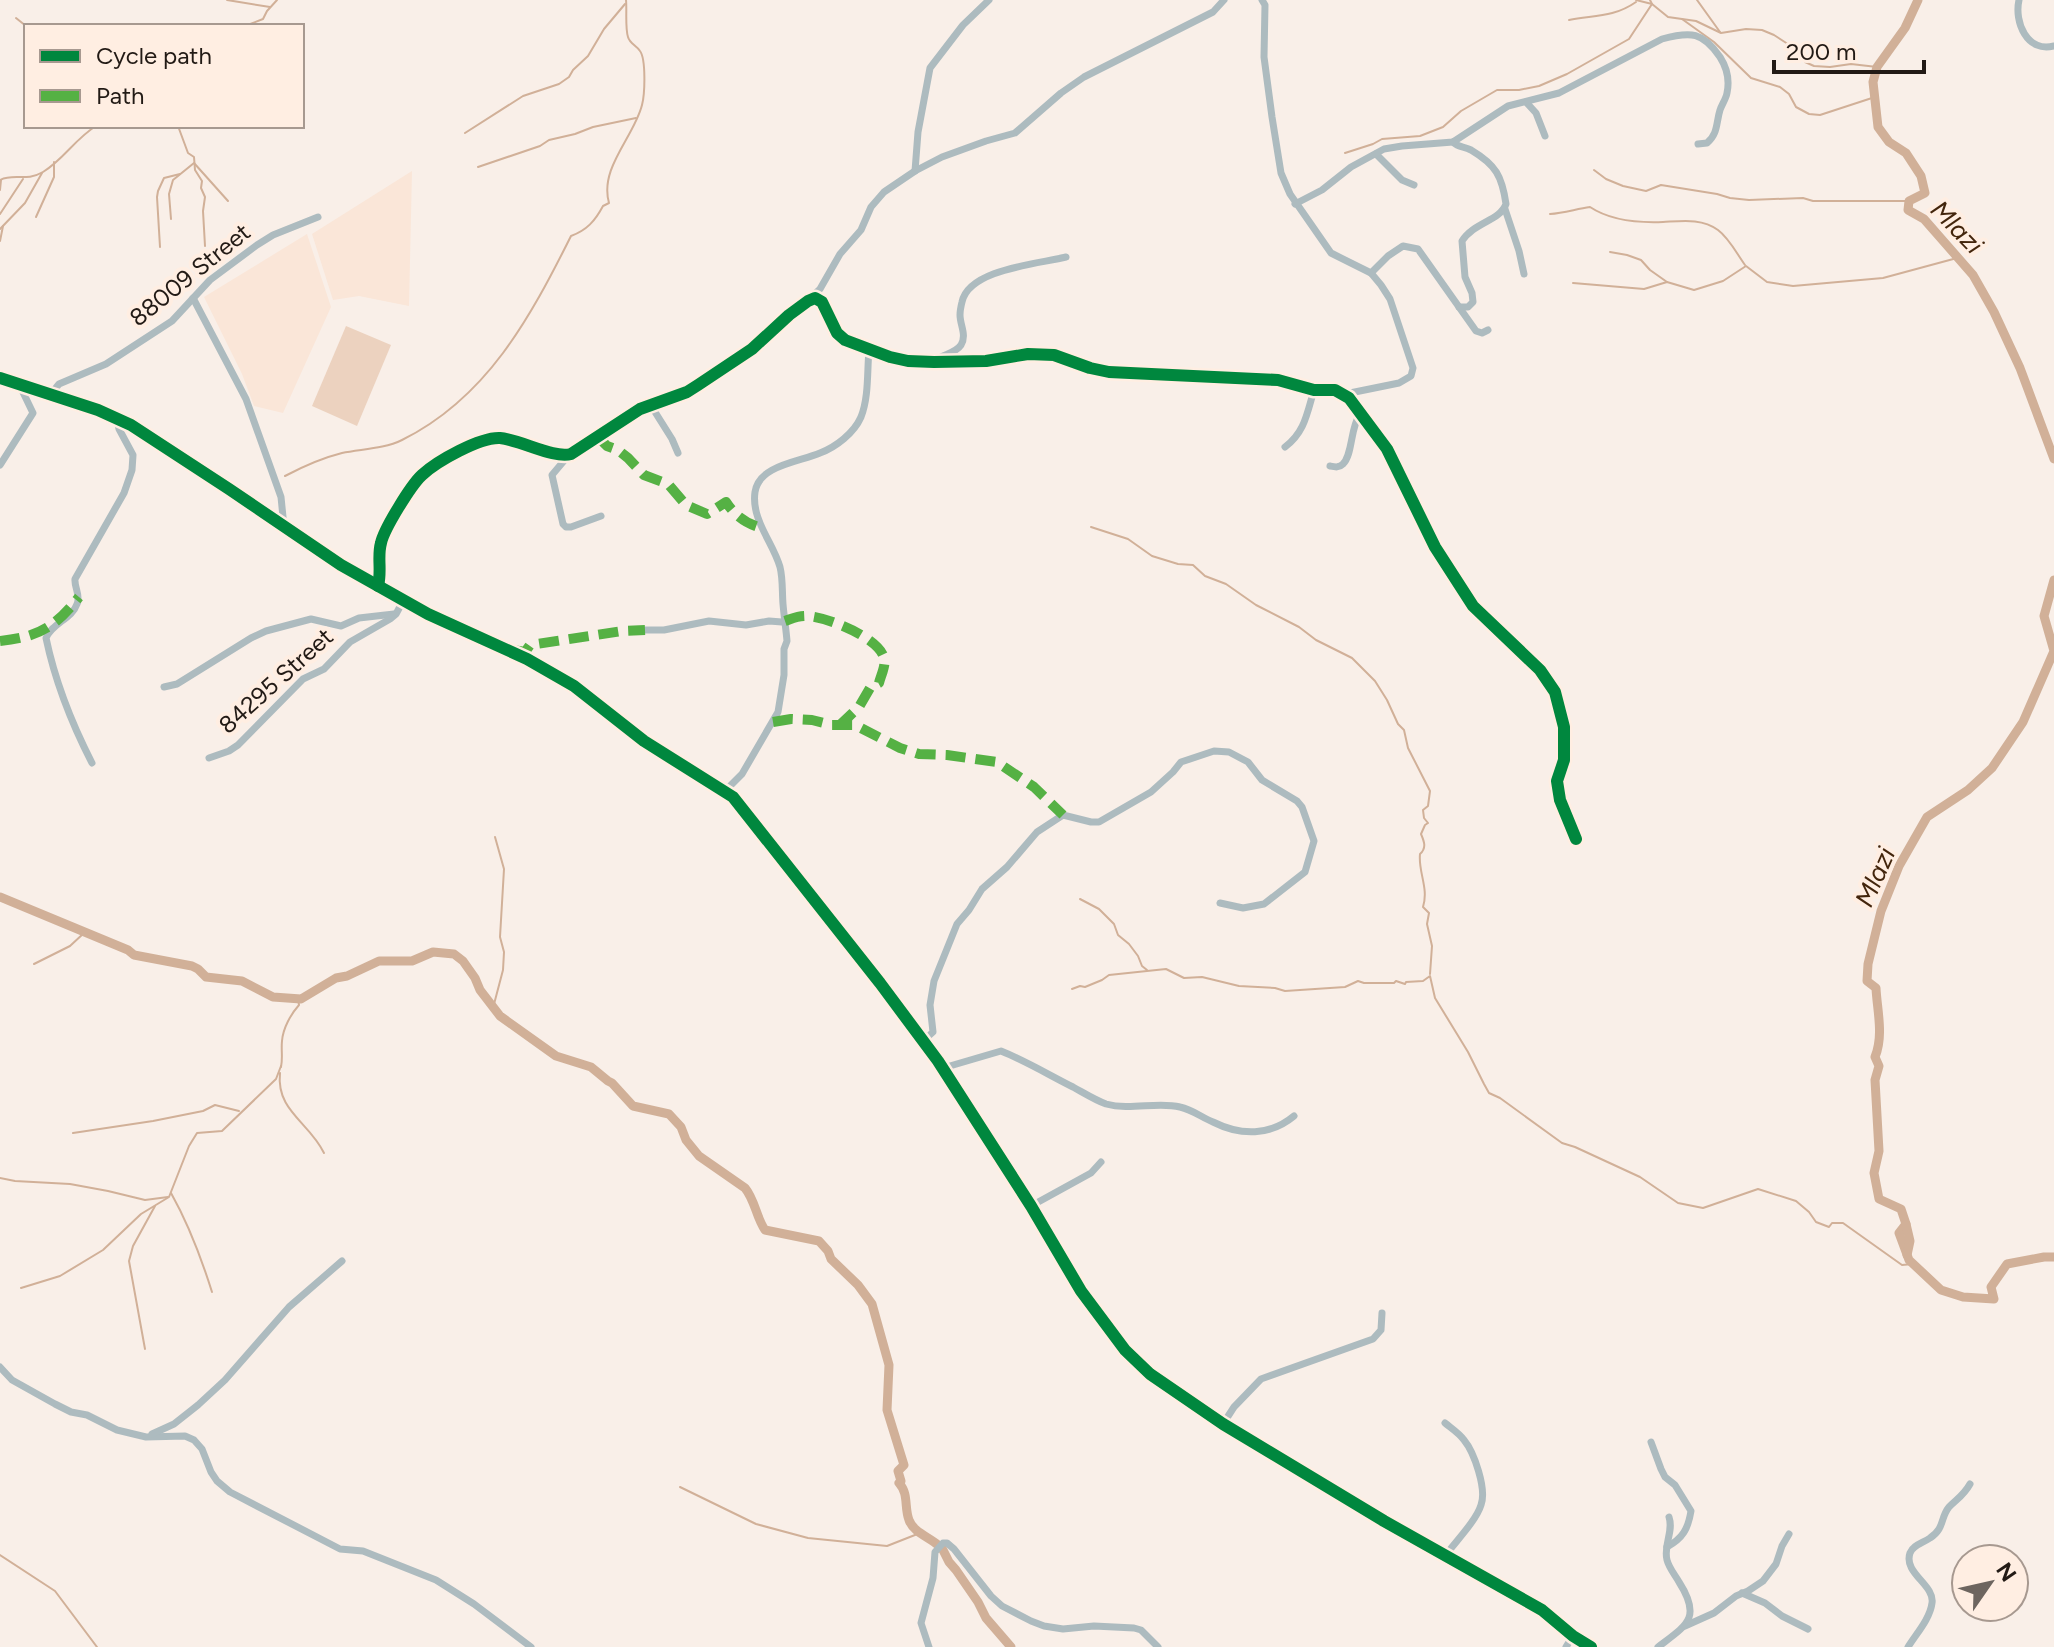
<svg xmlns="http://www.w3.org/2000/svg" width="2054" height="1647" font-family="Figtree,sans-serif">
<rect width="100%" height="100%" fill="#f9efe8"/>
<g fill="#fae6d8">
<path d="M412,171L409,306L359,296L333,300L312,234Z"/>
<path d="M307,234L331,307L283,413L254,406L242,374L204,297Z"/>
</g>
<path fill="#ecd2bf" d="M346,326L391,345L357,426L312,406Z"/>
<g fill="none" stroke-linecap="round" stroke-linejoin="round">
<g stroke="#d1b098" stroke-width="2">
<path d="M227,0L270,7"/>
<path d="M1636,0L1652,4L1668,17L1696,21L1721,33L1746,29L1762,30L1774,35L1794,48L1805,62L1814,66L1830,67L1851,64L1877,67"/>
<path d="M1697,0L1720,32"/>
<path d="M16,18L26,26"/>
<path d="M1682,19L1714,42L1751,78L1780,87L1789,94L1796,107L1809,114L1820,115L1875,97"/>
<path d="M1569,20C1593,15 1613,18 1636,2"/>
<path d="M245,26L263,19L267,11L277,0"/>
<path d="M178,126L188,153L194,157L195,170L202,181L201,188L205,197L203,211L205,246"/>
<path d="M465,133L523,96L559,84L569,77L573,70L588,56L604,29L625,4"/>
<path d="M1345,153L1373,144L1382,139L1420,136L1443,127L1461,111L1497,90H1519L1539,86L1567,74L1629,39L1652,4L1650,0"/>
<path d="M478,167L540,146L549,140L575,134L593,127L636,118"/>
<path d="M1594,170L1606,179L1623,186L1646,191L1661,185L1717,194L1730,198L1749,200L1803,198L1813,201H1909"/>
<path d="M0,180C14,173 26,182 43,172C63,160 76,138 96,126"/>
<path d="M0,190L1,180"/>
<path d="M0,214L23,179"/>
<path d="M1550,214C1564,213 1576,209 1590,207C1611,221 1638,223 1663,222C1682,221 1702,218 1718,230C1729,238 1737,254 1745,265"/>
<path d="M36,217L54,177V162"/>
<path d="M171,219L169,194L173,180L194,163L228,201"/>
<path d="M0,229L25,203L42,173"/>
<path d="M0,241L3,226"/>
<path d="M160,247L157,197L158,191L164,178L180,174"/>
<path d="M1610,252L1627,255L1641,260L1650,270L1667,282"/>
<path d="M1573,283L1644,289L1667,282L1694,290L1723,281L1746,266L1767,282L1793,286L1883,278L1957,258"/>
<path d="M285,476C302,467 322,458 342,453C361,449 384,449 402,440C487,398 530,318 571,236C587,230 595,221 603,206L609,203C599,168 634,137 642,105C645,94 646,59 640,51C636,45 630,44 628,37C625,28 627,10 626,0"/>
<path d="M1091,527L1128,539L1152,556L1178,564L1193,565L1205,576L1226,584L1256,605L1299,627L1316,640L1352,658L1375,681L1387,700L1398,724L1404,730L1408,748L1430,791L1428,806L1423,810L1424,818L1428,823L1425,825L1421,834C1424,841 1427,848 1420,854C1418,872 1429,888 1423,907L1429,913L1427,924L1432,946L1430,974"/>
<path d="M1080,899L1099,909L1114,924L1118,935L1129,944L1138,956L1142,966L1147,970"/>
<path d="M34,964L70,946L84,933"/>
<path d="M1072,989L1080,986L1085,987L1102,980L1109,975L1166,969L1184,978L1202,977L1239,986L1275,988L1285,991L1345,987L1358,981L1364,983H1394L1396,981L1405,984L1406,982L1423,981L1430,976L1435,998L1468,1052L1484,1084L1489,1093L1500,1098L1562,1143L1575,1147L1640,1177L1678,1203L1703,1208L1758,1189L1796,1201L1809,1212L1816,1222L1829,1227L1832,1223H1843L1902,1265L1913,1264"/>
<path d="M493,1008L503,970L504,952L500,937L504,869L495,837"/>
<path d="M281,1067C283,1058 281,1050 282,1041C283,1028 291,1014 299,1005L298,999"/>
<path d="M280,1073C276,1111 309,1122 324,1153"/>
<path d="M73,1133L153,1121L203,1111L215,1105L239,1111"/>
<path d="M0,1178L15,1181L70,1184L108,1191L145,1200L168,1197"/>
<path d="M171,1193C189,1225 201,1257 212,1292"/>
<path d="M21,1288L60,1276L103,1250L141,1214L169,1197L189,1146L197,1133L222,1131L276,1079L281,1066"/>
<path d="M145,1349L129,1261L133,1246L155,1206"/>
<path d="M680,1487L756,1524L808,1538L887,1546L920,1533"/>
<path d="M0,1555L55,1591L97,1647"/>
</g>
<g stroke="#d1b098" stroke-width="9">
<path d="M1918,0L1905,28L1877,67L1873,82L1878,127L1889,142L1906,153L1921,176L1925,193L1909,201L1908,210L1924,219L1973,275L1994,312L2020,368L2054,459"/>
<path d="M2054,580L2044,616L2054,651L2023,722L1992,768L1968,790L1927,817L1899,866L1881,911L1868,964L1867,981L1876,988C1877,1010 1884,1035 1875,1057L1879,1066L1875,1080L1879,1151L1874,1173L1879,1199L1901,1209L1906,1224L1899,1233L1909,1260L1941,1290L1963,1297L1994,1299L1991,1287L2007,1264L2044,1257H2054"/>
<path d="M0,897L128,950L134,955L192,966L198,969L206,977L242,981L273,997L301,999L336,978L347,976L379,961H412L433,952L454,954L463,961L475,978L480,990L500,1016L556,1056L591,1067L608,1081L612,1083L633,1106L669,1114L681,1127L686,1140L699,1156L745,1188C755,1200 756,1217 765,1230L819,1241L828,1251L831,1259L858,1285L872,1304L889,1365L887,1410L904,1465L898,1471L901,1481L899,1483C909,1494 904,1507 909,1520C913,1532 929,1537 938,1545"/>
<path d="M1906,1224L1910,1241L1907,1255"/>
<path d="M942,1548L949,1562L956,1570L978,1602L986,1618L1011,1647"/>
</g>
<g stroke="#adbbbf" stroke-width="7">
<path d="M1262,0L1265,5L1264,57L1272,117L1281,173L1290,194L1331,253L1371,273L1381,285L1390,299L1413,368L1411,376L1399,383L1345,394"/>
<path d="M2019,0C2014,22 2027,53 2054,46"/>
<path d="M1526,102L1536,113L1545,136"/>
<path d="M1453,142C1459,148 1463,146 1471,150C1496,165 1502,176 1506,204C1500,221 1474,222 1462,241L1465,277L1472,293L1473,302L1468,307H1459"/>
<path d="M1376,154L1402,180L1414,185"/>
<path d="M915,171L918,132L930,68L963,25L989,0"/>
<path d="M1295,204L1322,190L1351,167L1384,149L1402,146L1453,142L1508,106L1559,93L1662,39C1691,31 1703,32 1720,57C1727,68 1730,79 1727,93C1726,99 1722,104 1720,110C1716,123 1718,134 1707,143L1698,144"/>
<path d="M1505,209L1519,251L1524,274"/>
<path d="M1371,273L1388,256L1403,246L1418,249L1476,331L1482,333L1488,330"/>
<path d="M193,298L246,399L281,497L284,527"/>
<path d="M809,299L820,289L840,254L861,230L871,207L884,192L915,171L942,157L986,141L1015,133L1061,93L1084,77L1213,12L1224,0"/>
<path d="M935,361C942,354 955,354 961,345C967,335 960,325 960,315C960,310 961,306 962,302C969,269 1038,264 1066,257"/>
<path d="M0,378L98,410L131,425L229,489L341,565L428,614L527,659L574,686L644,741L733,797L880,983L938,1061L1031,1206L1081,1291L1125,1350L1150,1374L1223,1424L1384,1521L1542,1610L1573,1636L1591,1647"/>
<path d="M51,394L59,384L106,364L172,321L210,280L257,245L273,235L318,217"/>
<path d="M650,404L672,439L678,453"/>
<path d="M1285,447C1305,432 1307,413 1314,390"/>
<path d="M568,456L552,475L563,524L566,527H571L601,516"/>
<path d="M0,465L33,413L19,384"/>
<path d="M1330,466C1335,467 1339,468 1343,464C1353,454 1350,428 1360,414"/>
<path d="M378,586C382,570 377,557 381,543C384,529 411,485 422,475C437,461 480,437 500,438C521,440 554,459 571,454L640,409L687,392L698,385L752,349L789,315L808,301L815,298L822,302L837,333L845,340L890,357L908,361L934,362L986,361L1028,354L1054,355L1090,368L1109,372L1278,380L1314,390H1335L1349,398L1387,449L1435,547L1473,606L1540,670L1555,692L1564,727V760L1557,781L1560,800L1576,839"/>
<path d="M645,630H664L709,621L746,625L769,621L782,622L785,621"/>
<path d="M164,687L177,684L251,638L266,631L311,619L341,626L359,618L394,614"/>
<path d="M209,758L229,751L238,745L303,679L324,669L350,642L390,619L396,614L403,601"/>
<path d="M92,763C72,724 55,681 46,638C52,623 72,619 77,604C81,596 74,587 75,579L124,493L132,470L133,455L119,429L117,419"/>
<path d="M724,792L742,774L778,712L784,675V649L787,641C786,629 784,616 783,604C782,592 783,579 780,567C773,542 751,520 755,492C759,465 799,462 820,453C836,447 854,433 861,417C869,397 867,371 869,350"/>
<path d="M923,1041L933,1032L930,1005L934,981L957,924L969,910L982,889L1007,867L1037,832L1063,815L1091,822H1099L1151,792L1173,772L1181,762L1214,751L1229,752L1248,762L1262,780L1297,801L1302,807L1314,841L1305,872L1264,904L1243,908L1220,903"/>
<path d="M943,1068L1001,1051C1026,1061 1049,1075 1073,1087C1084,1093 1095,1100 1106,1104C1131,1111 1157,1101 1180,1107C1193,1110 1201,1117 1213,1122C1241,1136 1270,1136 1294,1116"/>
<path d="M1031,1206L1091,1173L1101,1162"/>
<path d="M0,1367L12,1380L55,1404L71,1412L87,1415L117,1430L146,1437L185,1436L194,1440L202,1449L211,1472L217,1481L230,1492L340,1549L363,1551L436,1580L474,1604L531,1647"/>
<path d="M1445,1423C1451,1428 1459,1433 1464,1440C1474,1452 1487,1489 1481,1505C1476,1521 1456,1541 1445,1556"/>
<path d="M1223,1424L1234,1407L1261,1379L1373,1339L1381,1330L1382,1313"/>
<path d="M152,1434L174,1424L198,1405L225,1380L289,1307L342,1261"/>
<path d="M1651,1442L1661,1469L1665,1477L1675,1485L1691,1511C1688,1529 1683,1538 1667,1547"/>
<path d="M1742,1593L1765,1603L1782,1616L1808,1629"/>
<path d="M1685,1626L1714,1613L1736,1596L1748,1591L1763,1581L1776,1564L1782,1546L1789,1534"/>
<path d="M929,1647L921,1623L933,1578L935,1552L943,1543H947L954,1549L991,1596L1002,1606L1031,1621L1044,1626L1063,1629L1094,1626L1134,1628L1141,1630L1158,1647"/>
<path d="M1566,1647L1573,1636"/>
<path d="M1658,1647C1687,1625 1702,1618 1679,1582C1675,1575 1669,1568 1667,1560C1663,1545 1674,1532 1669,1517"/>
<path d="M1908,1647C1916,1634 1930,1619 1932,1603C1935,1585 1903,1573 1910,1553C1913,1545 1923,1543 1930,1538C1945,1528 1940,1518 1949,1507C1957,1499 1964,1495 1970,1484"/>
</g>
<g stroke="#55b144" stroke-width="10" stroke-dasharray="20 10" stroke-linecap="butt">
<path d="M597,436L607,446L618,450L628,458L644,475L668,484L686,505L707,514L726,502C735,516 747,524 762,528"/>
<path d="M785,621C791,619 797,616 804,616C823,615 879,637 884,658C886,666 881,675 879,683L870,688L859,707L840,725"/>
<path d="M0,641C39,637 55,627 79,597"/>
<path d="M513,650L525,652L530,645L622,631L645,630"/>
<path d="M773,722L791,719L812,720L832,725H855L900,748L919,754L947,755L997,762L1034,787L1063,815"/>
</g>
<defs>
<g id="cycleway">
<path d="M0,378L98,410L131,425L229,489L341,565L428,614L527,659L574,686L644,741L733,797L880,983L938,1061L1031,1206L1081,1291L1125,1350L1150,1374L1223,1424L1384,1521L1542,1610L1573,1636L1591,1647"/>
<path d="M378,586C382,570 377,557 381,543C384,529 411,485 422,475C437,461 480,437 500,438C521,440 554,459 571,454L640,409L687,392L698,385L752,349L789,315L808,301L815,298L822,302L837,333L845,340L890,357L908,361L934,362L986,361L1028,354L1054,355L1090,368L1109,372L1278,380L1314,390H1335L1349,398L1387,449L1435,547L1473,606L1540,670L1555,692L1564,727V760L1557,781L1560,800L1576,839"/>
</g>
</defs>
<use href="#cycleway" stroke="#ffeee2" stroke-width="17"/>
<use href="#cycleway" stroke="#00873e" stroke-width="12"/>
</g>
<g text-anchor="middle" stroke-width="8" stroke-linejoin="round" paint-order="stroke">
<g font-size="24" fill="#221a15" stroke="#ffeee2">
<text transform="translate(190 275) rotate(-39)" y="8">88009 Street</text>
<text transform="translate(276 681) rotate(-42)" y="8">84295 Street</text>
</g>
<g font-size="26" font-style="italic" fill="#43250c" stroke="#ffeee2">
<text transform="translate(1957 227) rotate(46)" y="9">Mlazi</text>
<text transform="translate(1875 877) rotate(-66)" y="9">Mlazi</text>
</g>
</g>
<rect x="24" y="24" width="280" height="104" fill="#ffeee2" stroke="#a79990" stroke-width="2"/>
<rect x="40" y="50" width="40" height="12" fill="#00873e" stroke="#a79990" stroke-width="2"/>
<text x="96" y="64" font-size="24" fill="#221a15">Cycle path</text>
<rect x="40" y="90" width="40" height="12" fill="#55b144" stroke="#a79990" stroke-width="2"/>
<text x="96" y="104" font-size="24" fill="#221a15">Path</text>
<g transform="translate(1990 1583) rotate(56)"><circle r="38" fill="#ffeee2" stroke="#a79990" stroke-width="2"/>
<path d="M0-6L14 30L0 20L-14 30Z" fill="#6d655f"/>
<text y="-12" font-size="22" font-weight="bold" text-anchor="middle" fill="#221a15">N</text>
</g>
<path d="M1774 60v12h150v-12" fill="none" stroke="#221a15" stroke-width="4"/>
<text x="1786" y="60" font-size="24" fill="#221a15" stroke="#ffeee2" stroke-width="6" paint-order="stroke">200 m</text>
</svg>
